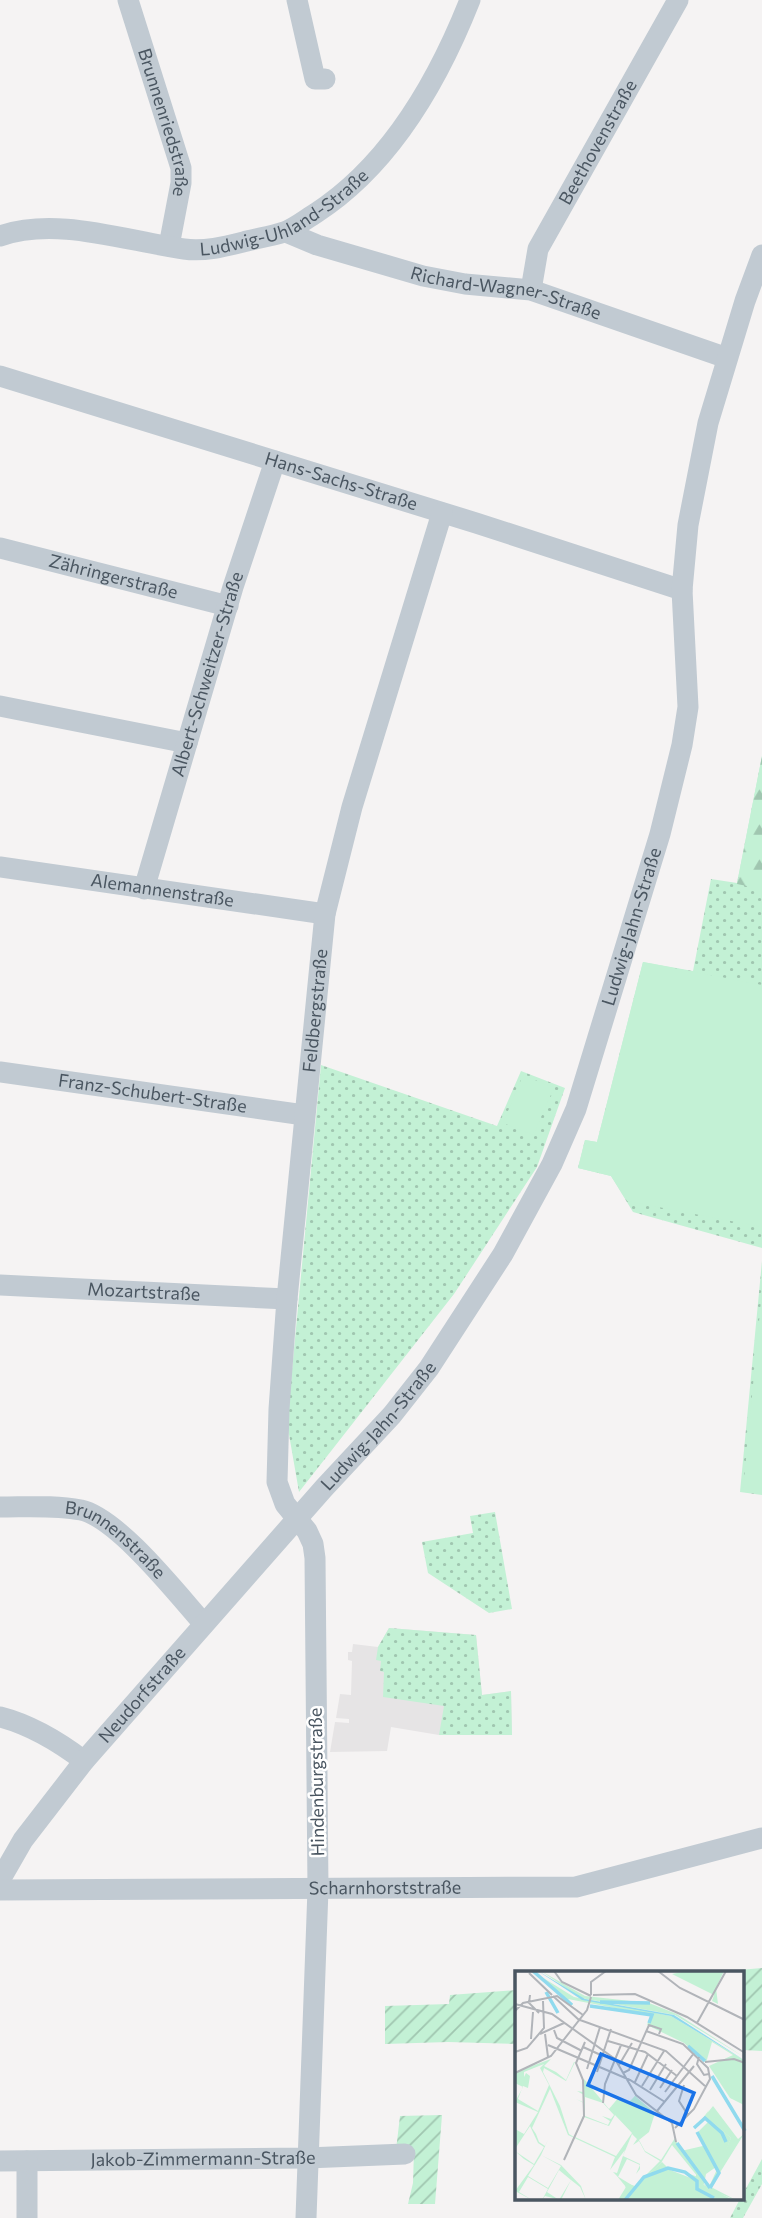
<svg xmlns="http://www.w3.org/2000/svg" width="762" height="2218" font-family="Commissioner,sans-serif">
<defs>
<pattern id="grass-dots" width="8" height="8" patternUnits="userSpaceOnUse" patternTransform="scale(1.75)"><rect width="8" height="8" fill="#c3f1d5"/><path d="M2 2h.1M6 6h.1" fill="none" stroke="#a0c6b0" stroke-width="1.8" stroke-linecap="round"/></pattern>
<pattern id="forest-firs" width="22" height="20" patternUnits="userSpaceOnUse" patternTransform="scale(1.75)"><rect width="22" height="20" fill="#c3f1d5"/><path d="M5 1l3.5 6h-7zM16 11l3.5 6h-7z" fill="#a0c6b0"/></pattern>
<pattern id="garden-furrows" width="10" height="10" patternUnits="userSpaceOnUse" patternTransform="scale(1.75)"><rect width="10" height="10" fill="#c3f1d5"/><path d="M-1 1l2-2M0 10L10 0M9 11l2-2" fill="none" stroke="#a0c6b0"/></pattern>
</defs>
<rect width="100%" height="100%" fill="#f5f3f3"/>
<path fill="#e6e4e5" d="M389,1628L476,1635L482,1695L511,1691L512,1735H439L391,1727L387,1751L330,1752L335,1722L349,1723V1719L336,1718L340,1694L351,1695L352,1661L348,1660V1652H352L353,1644L378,1647Z"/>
<g fill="url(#grass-dots)">
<path d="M762,756V1248L633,1212L611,1176L578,1168L585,1140L597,1142L643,962L693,971L711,879L737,883Z"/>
<path d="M321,1065L497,1126L521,1071L565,1088L537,1167L454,1294L299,1492L287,1423Z"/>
<path d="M762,1261V1495L740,1492Z"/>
<path d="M495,1512L512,1609L489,1613L428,1573L422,1542L473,1533L470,1516Z"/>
<path d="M389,1628L476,1635L482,1695L511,1691L512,1735H439L444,1706L383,1697L384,1672L380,1671L381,1661L376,1660L378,1647Z"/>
<path d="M762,2159V2184L743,2218H730L740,2199H743V2194Z"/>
</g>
<path fill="url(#forest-firs)" d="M762,756V889L737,884Z"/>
<g fill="url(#garden-furrows)">
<path d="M762,1968V2051L743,2050V1973H705Z"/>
<path d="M517,1990V2044L448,2042L385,2044V2006L449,2004L450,1995Z"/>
<path d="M442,2115L435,2204H408L413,2183L414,2151L396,2150L400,2116Z"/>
</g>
<g fill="#c3f1d5">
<path d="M643,962L762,985V1227L627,1201L611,1176L578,1168L585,1140L597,1142Z"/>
<path d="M523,1075L554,1088L533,1135L503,1123Z"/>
<path d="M762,1290V1493L743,1491Z"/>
</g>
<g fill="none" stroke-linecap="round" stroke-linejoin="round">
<g stroke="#c1cad2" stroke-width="21">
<path id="s1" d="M128,0L181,168V183L169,246"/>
<path d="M297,0L315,79H325"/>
<path id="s2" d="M286,232L317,245L423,276L465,284L531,290L727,358"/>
<path id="s3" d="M0,236C56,216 126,241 184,249C205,252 227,246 247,241C259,238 272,236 284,232C295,228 306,219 316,213C390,165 438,81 470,0"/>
<path id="s4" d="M531,290L538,249L678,0"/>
<path id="s5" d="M0,376L476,523L682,590"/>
<path id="s6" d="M0,548L228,606"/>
<path d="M0,706L187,743"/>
<path id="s7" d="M0,867L325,914"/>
<path id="s8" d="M144,889L233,587L275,461"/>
<path id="s9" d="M0,1072L304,1115"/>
<path id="s10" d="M0,1285L287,1299"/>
<path id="s11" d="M0,1507C27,1507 55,1505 81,1510C118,1518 178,1595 204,1624"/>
<path d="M0,1717C31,1725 59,1742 84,1761"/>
<path id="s12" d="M0,1880L23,1840L84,1761L324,1488L392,1415L429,1368L503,1254L552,1164L576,1109L660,834L682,745L688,707L682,590L688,525L708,423L745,301L762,255"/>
<path id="s13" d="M0,1890L576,1887L762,1838"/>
<path id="s14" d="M0,2161L307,2158L405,2154"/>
<path d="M27,2218V2161"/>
<path id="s15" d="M306,2218L318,1889L315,1558L313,1544L307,1531L285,1504L277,1482L279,1409L287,1299L325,914L352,807L442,513"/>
</g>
</g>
<g text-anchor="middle" stroke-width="5" stroke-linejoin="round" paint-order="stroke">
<g font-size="18" fill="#4a5661" stroke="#fff">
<text dy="6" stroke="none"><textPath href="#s1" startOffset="128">Brunnenriedstraße</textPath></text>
<text dy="6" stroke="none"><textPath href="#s4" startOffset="164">Beethovenstraße</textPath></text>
<text dy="6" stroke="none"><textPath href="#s3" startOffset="296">Ludwig-Uhland-Straße</textPath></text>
<text dy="6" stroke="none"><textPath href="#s2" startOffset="229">Richard-Wagner-Straße</textPath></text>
<text dy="6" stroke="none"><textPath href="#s5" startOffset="357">Hans-Sachs-Straße</textPath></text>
<text dy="6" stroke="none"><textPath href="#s6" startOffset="117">Zähringerstraße</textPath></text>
<text dy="6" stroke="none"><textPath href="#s8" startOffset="224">Albert-Schweitzer-Straße</textPath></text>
<text dy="6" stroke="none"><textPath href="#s7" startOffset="164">Alemannenstraße</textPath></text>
<text dy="6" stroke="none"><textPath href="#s12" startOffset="1158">Ludwig-Jahn-Straße</textPath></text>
<text dy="6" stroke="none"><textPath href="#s15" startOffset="1220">Feldbergstraße</textPath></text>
<text dy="6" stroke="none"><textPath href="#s9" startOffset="154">Franz-Schubert-Straße</textPath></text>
<text dy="6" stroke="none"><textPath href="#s10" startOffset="144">Mozartstraße</textPath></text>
<text dy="6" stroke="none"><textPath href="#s12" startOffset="592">Ludwig-Jahn-Straße</textPath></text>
<text dy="6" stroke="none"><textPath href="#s11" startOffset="126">Brunnenstraße</textPath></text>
<text dy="6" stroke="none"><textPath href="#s12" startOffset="234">Neudorfstraße</textPath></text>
<text transform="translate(317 1782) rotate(-91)" y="6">Hindenburgstraße</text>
<text dy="6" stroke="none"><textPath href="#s13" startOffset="385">Scharnhorststraße</textPath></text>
<text dy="6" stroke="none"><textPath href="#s14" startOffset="203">Jakob-Zimmermann-Straße</textPath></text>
</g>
</g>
<g transform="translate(515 1971)">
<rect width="229" height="229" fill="#f5f3f3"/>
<path d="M17,0L59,26L156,45L229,89V134L215,127L194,95L218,84L197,71L191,92L169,72L132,54L136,44L53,28L59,35ZM26,0L70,25L134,32L162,43L229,86L160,44L66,27ZM171,0H209L201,17L203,33L197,30L199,24L157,3ZM36,88L29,95L41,101L51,109L59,91H60L51,110L29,97L28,101L45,135L54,163L59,166L68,145L69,132L61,128L68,131L69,124L62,120L68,121L69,108L94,138L104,126L113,132L120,125L140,142L134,161L124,169L130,180L146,189L160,167L166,180L192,174L201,196L191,203L189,213L194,216L216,167L190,145L198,135L223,168L229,163L196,216L221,229L200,221L185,211L183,207L179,209L169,201L183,206L157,174L146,192L120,216L111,215L110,223L103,229L111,221L110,212L120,215L145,190L130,181L124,170L118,174L122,168L117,163L108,185L125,193V198L121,203L125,194L112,188L103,206L98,201L102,202L110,179L95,199L100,186L53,164L35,118L17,157L21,163L24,171L30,175L33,169L26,184L46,194L66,215L71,229L65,216L56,209L46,229L30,225L27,229L33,218L13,206L4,221L17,229L0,220L19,194L9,188L0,180L19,193L29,176L23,172L15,155L0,178V158L9,163L23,141L0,131L8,116L0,112V101ZM29,93L25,97L34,114L23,140L3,128L8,115L13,117L15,105L11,102L9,106V101ZM70,126L88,132L99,144L96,148L87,145L95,150L93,154L70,145ZM100,144L117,162L101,185L60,166L69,146L94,155ZM26,184L46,195L33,217L13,205ZM44,199L56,209L44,229L32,221Z" fill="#c3f1d5" fill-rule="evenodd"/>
<path d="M194,139L191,145L216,167L203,200L182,162L193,151L188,147ZM147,191L155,199L181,209V202L189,214L218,229H103L111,216L102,205L120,216Z" fill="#c3f1d5"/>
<path d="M120,125L127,132L118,151L107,143L111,137L100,133L104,127L113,132L111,136Z" fill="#c3f1d5"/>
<path d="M23,0L70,28L159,44L229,89L156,45L67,29Z" fill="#90daee"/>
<path fill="none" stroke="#90daee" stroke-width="3.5" d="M18,0L57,34M31,21L43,42M85,31L135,32M75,35L137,44L134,52M173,75L190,90M197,105L230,160M179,157L190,147L207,162L211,171M182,161L204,202L195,217M162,172L195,217M110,229L129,206L153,197L170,201L182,210V218L199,227"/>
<path fill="none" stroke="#b1b4b9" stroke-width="2" d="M39,0L47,11L76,25M143,0L165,17L230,49M14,2L37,24M15,24L14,32L24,42M76,24V11L91,0M78,24L120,23L172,46L230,82M38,25L64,49M0,33L37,43L100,88L121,124L157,152L161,171M0,40L8,32L42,25L68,44M65,49L151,80L190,115M182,52L211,0M39,59L42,67L67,80M131,60L168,73L193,97L195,108L179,138L160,157M25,63L49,52M30,63L33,86M16,68L18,41M93,70L130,81L162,105M33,74L115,109L150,131M68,76L88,85M0,81L12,77L29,57L28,30M184,86L182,93L189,104L194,103M190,91L219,88L230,92M104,94L117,72M72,98L85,56M82,101L96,58M0,102L36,85L72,39L76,26M108,102L114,99L134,54L146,58L144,63M120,111L133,83M169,114L164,130L173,144M127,115L149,80M145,117L157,99M135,119L151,93M150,121L179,82M88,132L90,113L106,74M142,140L179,95M49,189L69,145L68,109L61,92L70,71"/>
<path fill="#1a73e8" fill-opacity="0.15" stroke="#1a73e8" stroke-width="3.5" d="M86,83L179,122L166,154L73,114Z"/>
<rect width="229" height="229" fill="none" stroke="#4a5661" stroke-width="3.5"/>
</g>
</svg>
